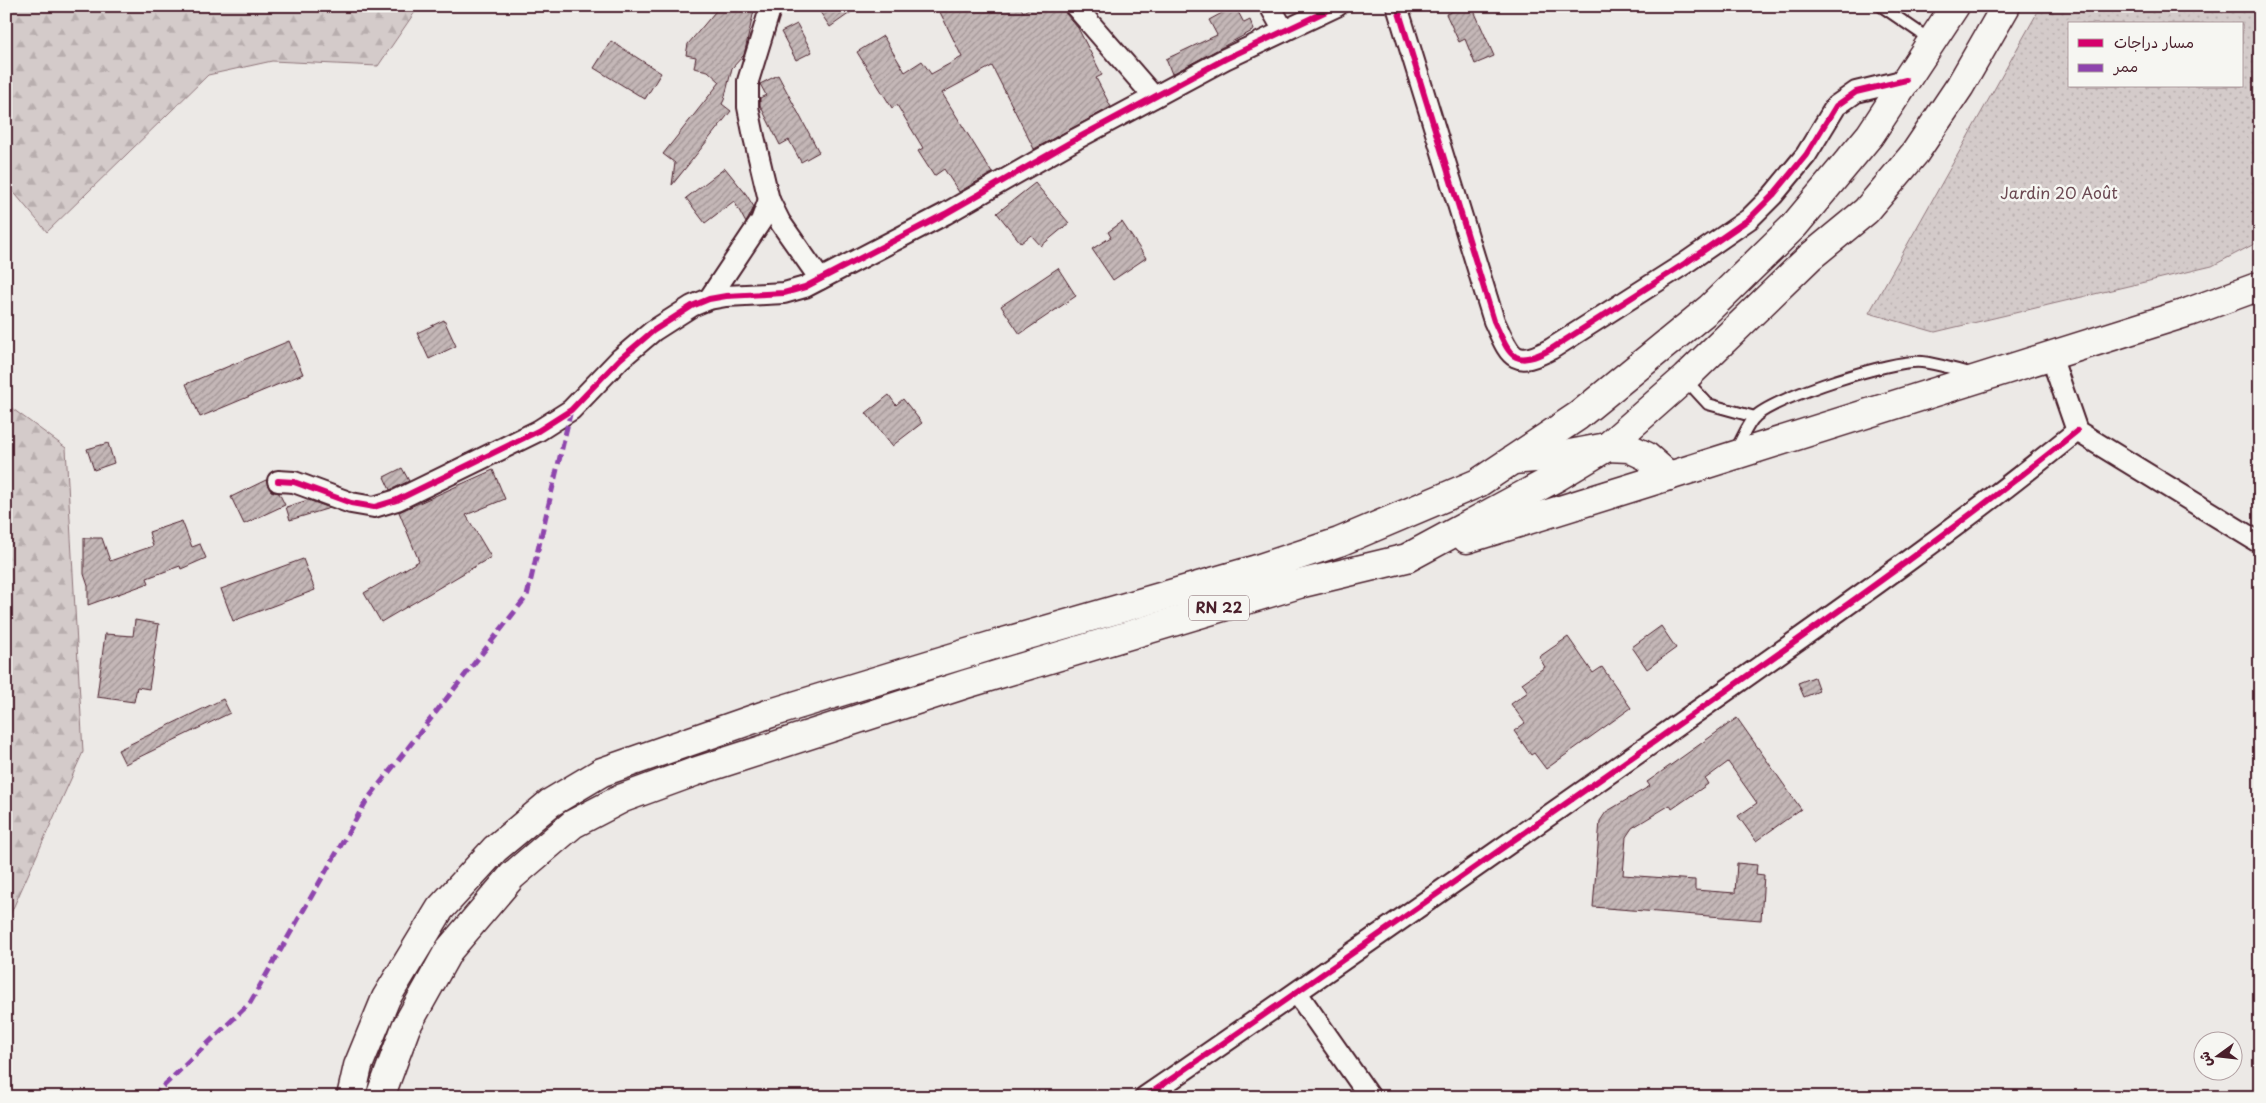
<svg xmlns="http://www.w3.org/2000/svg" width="2266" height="1103" font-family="'Playpen Sans','Playpen Sans Arabic',sans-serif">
<defs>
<pattern id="forest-firs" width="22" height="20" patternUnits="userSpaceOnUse" patternTransform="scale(1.25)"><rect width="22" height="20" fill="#d4cbca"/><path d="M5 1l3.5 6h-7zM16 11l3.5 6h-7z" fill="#b8aeae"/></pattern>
<pattern id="garden-dots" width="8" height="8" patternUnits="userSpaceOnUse" patternTransform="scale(1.25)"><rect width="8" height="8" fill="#d4cbca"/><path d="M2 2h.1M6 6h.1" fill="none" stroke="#b8aeae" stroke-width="1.8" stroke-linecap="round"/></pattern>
<pattern id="building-hatch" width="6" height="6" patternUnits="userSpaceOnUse" patternTransform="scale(1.25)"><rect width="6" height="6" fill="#c4b7b7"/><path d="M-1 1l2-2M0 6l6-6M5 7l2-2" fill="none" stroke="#a19495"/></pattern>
</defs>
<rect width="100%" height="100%" fill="#ece9e6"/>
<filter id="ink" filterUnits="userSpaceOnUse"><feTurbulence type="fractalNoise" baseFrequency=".02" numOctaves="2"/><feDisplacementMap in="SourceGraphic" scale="10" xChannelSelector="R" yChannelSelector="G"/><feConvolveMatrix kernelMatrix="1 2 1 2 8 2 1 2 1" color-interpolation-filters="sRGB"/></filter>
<g filter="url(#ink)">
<g fill="url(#forest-firs)" stroke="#8f757a">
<path d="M6,6H419L378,66L272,61L208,75L47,232L6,183Z"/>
<path d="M6,404L66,448L83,752L6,924Z"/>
</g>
<path fill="url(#garden-dots)" stroke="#8f757a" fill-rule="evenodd" d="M2041,6H2260V241L2212,266L1935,332L1869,313ZM2070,24H2242V86H2070Z"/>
<g fill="url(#building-hatch)" stroke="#4a1f2b">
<path d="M720,6H755L744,55L732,68L724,100L722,104L731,111L672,185L675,163L663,154L720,82L708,71L694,68L696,57L686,55L688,44Z"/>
<path d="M816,6H860L830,27Z"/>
<path d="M937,6H1020L1023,12L1034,6H1063L1066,14L1078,28L1102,75L1096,78L1111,107L1034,149L992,66L942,93L992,173L959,192L944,169L934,176L918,151L923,148L897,105L892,108L857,52L883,36L905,72L922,61L931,74L962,57Z"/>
<path d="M1235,6L1244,23L1250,20L1254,30L1172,74L1166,59L1217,35L1209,20Z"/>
<path d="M1465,6H1472L1494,56L1475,64L1465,39L1459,42L1446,14Z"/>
<path d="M797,24L812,52L796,60L781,32Z"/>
<path d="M611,41L661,73L645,99L594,68Z"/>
<path d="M778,75L819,152L801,162L789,140L780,145L760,105V98L766,95L760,84Z"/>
<path d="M725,168L746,194L754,207L746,223L734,201L705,223L686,198Z"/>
<path d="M1035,183L1069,223L1041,246L1031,235L1021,243L997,213Z"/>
<path d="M1122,222L1146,258L1113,280L1092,249L1111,237L1108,232Z"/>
<path d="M1058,268L1076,296L1020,334L1001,306Z"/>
<path d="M444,320L456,346L429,359L417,333Z"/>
<path d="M289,341L303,374L200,417L186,384Z"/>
<path d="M889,395L896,405L903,399L922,423L892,446L866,413Z"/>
<path d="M108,443L114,463L94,470L87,449Z"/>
<path d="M402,468L409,481L390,490L384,477Z"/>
<path d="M493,470L505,499L466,515L491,557L381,622L364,593L419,561L399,512Z"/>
<path d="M266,480L271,491L279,493L285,505L244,524L231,497Z"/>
<path d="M308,500L330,508L290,520L286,507Z"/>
<path d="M182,521L192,547L200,544L206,558L181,569L180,566L147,578L149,583L88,605V586L84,574V538H102L110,561L153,546L149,532Z"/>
<path d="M303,559L315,590L233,621L221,589Z"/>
<path d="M135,620L159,624L149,689L137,687L134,702L97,697L105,634L133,636Z"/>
<path d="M1661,626L1676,648L1647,669L1632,647Z"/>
<path d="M1568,637L1593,673L1602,667L1631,708L1546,769L1534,753L1531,755L1514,731L1525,723L1511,704L1528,692L1522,683L1545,667L1539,657Z"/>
<path d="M1814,677L1819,691L1804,697L1798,683Z"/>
<path d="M223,699L230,713L125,764L118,750Z"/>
<path d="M1737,718L1801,809L1756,841L1738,816L1757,803L1728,762L1705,779L1708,784L1672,809L1670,805L1632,828L1626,837L1623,875L1695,880V890L1735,893L1737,863L1757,865L1756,874L1764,875L1761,920L1593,907L1600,821L1606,812L1650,786L1647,782Z"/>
</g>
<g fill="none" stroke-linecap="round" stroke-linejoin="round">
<defs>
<g id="lane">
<path d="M1881,6L1932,41"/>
<path d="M1686,380L1708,404L1755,417"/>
<path d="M1736,449C1742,440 1747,424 1756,416C1779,396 1892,359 1922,362C1939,364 1955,370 1971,373"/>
</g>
<g id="street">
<path d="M771,6L748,81V107L754,137L769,200L780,222L820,279"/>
<path d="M1075,6L1154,97"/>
<path d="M1270,6L1284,31"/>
<path d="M1397,6L1494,321C1510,355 1512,370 1551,349L1684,264L1749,219L1773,195L1806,155L1836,106L1856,92L1906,80"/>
<path d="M709,299L761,221L769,200"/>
<path d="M2051,356L2077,431L2260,543"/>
<path d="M278,481L294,482L351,503L374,507L397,500L538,431L571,410L620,359L653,331L692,306L709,299L726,296L784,293L805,287L945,214L1076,139L1225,59L1337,6"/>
<path d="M1297,993L1370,1097"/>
<path d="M1145,1097C1316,980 1485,860 1655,741C1797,640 1942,541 2077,431"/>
</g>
<path id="secondary" d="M1669,476L2189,312L2260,286"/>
<g id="highway">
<path d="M1513,460L1559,456L1607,447L1629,448L1646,456L1669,476"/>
<path d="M1467,539L1669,476"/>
<path d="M351,1097L358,1066L386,998L440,909L495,849L550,803L602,772L771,713L997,644L1254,570L1339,542L1478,483L1578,416L1710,308L1794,226L1870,135L1955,6"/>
<path d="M380,1097L406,1027L449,950L512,876L573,824L623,798L694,772L966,684L1299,584L1407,558L1557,477L1607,447L1685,378L1810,257L1866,211L1915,153L1960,86L2006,6"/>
</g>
</defs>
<use href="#lane" stroke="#4a1f2b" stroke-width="14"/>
<use href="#street" stroke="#4a1f2b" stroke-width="24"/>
<use href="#secondary" stroke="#4a1f2b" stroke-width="31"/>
<use href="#highway" stroke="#4a1f2b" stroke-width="31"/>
<use href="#lane" stroke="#f6f6f2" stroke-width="10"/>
<use href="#street" stroke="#f6f6f2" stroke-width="20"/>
<use href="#secondary" stroke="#f6f6f2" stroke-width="28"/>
<use href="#highway" stroke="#f6f6f2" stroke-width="28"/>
<path stroke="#8e44ad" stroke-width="5" stroke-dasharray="10 5" stroke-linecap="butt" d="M152,1097L250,1003L367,800L527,596L571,410"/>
<defs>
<g id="cycleway">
<path d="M1397,6L1494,321C1510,355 1512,370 1551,349L1684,264L1749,219L1773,195L1806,155L1836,106L1856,92L1906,80"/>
<path d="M278,481L294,482L351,503L374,507L397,500L538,431L571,410L620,359L653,331L692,306L709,299L726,296L784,293L805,287L945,214L1076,139L1225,59L1337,6"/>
<path d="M1145,1097C1316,980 1485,860 1655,741C1797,640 1942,541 2077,431"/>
</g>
</defs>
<use href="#cycleway" stroke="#f6f6f2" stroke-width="9"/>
<use href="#cycleway" stroke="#d6006c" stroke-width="6"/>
</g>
</g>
<g text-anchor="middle" stroke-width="5" stroke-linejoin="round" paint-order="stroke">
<rect fill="#f6f6f2" stroke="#7e6067" stroke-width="1" x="1189" y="595.5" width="60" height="25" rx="4"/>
<g font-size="15" font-weight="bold" fill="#4a1f2b">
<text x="1219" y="613">RN 22</text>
</g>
<g font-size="16" fill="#6c4a53" stroke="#f6f6f2">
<text x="2059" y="199">Jardin 20 Août</text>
</g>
</g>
<rect width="2266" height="1103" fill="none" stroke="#f6f6f2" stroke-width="25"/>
<rect x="12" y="12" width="2241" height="1078" fill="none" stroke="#4a1f2b" stroke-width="2" filter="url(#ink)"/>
<rect x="2068" y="22" width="175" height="65" fill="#f6f6f2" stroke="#b1a0a2"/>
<rect x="2078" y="39" width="25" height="8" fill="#d6006c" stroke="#b1a0a2"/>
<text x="2114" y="48" font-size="15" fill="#4a1f2b">مسار دراجات</text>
<rect x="2078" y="64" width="25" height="8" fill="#8e44ad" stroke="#b1a0a2"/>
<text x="2114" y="72" font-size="15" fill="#4a1f2b">ممر</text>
<g transform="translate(2218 1056) rotate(255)"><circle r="24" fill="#f6f6f2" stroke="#b1a0a2"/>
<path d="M0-4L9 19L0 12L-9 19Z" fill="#4a1f2b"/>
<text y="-8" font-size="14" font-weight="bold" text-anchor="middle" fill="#4a1f2b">ش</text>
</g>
</svg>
